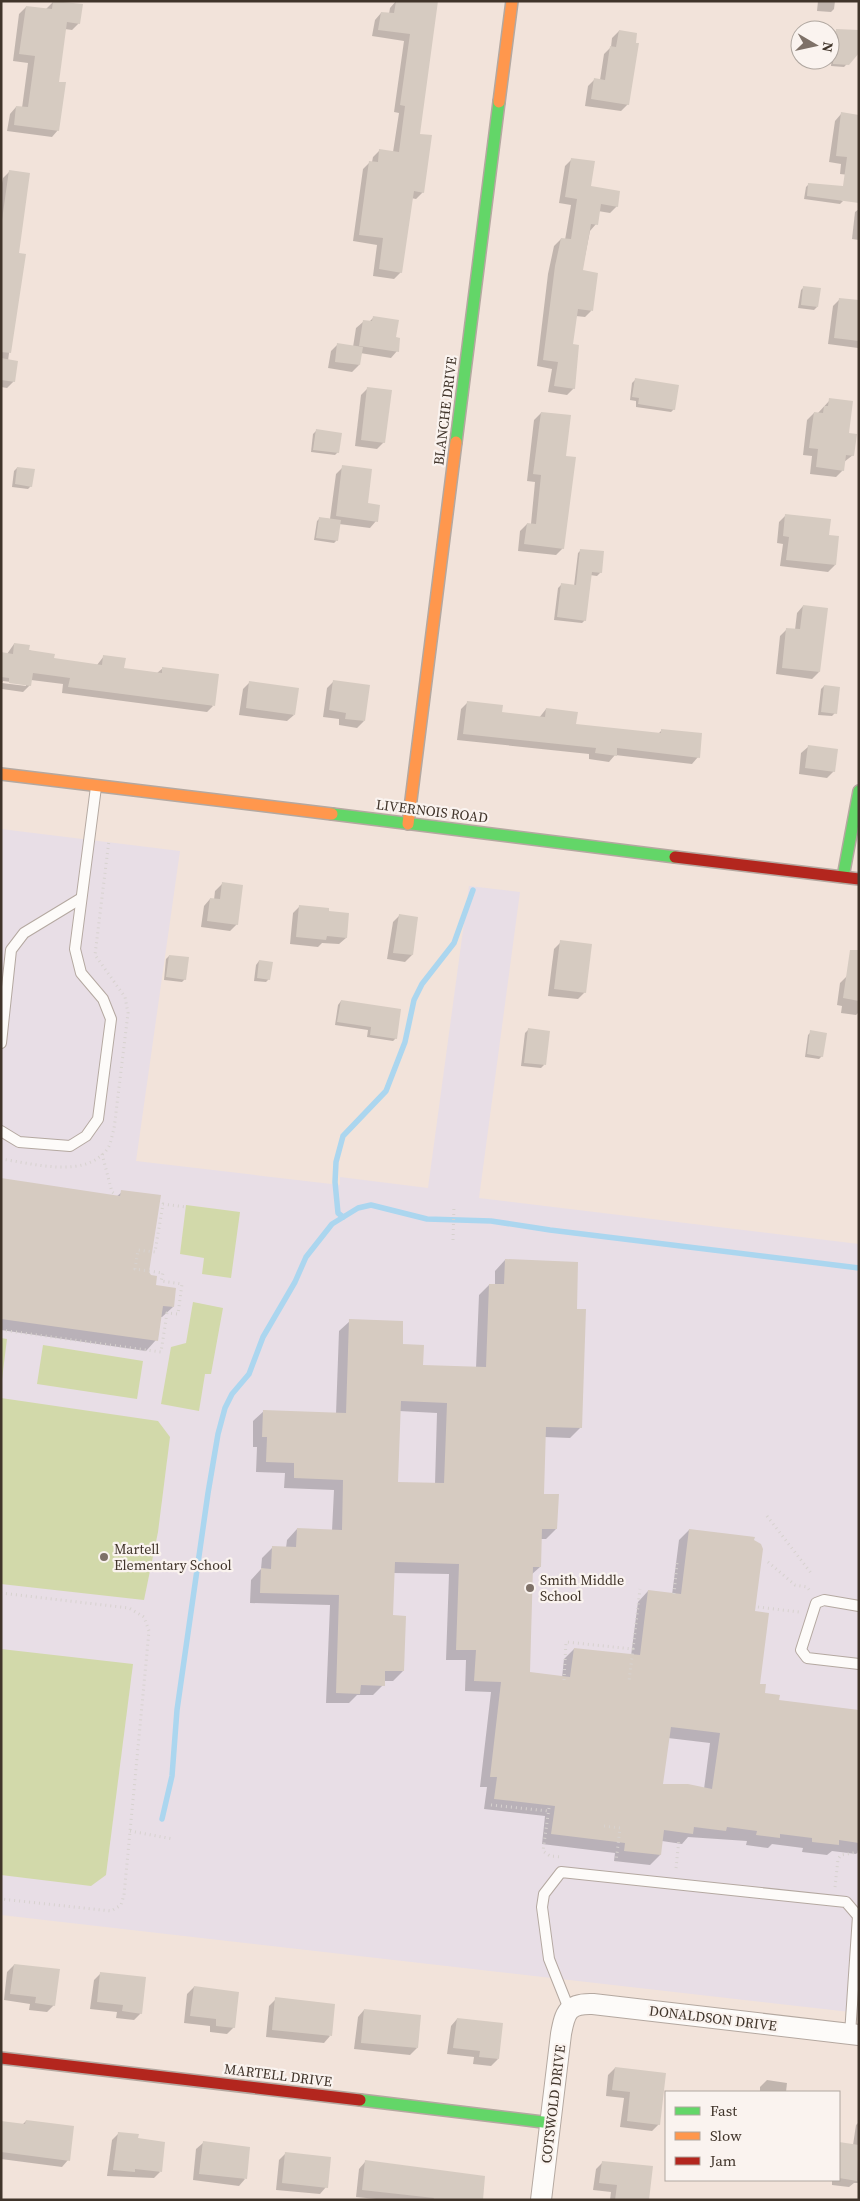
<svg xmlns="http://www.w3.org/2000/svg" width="860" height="2201" font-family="'Source Serif 4',serif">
<rect width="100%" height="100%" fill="#f2e3da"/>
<path fill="#e8dee6" d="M1,829L180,851L136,1161L340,1185V1177L428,1188L469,886L520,892L479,1198L859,1244V2013L1,1915Z"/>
<g fill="#d2d9aa">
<path d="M186,1205L240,1212L231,1278L202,1274L204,1258L180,1254Z"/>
<path d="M193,1302L223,1308L211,1374H205L199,1411L161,1404L171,1347L186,1343Z"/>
<path d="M1,1338L7,1339L2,1379H1Z"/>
<path d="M43,1345L143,1361L137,1399L37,1384Z"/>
<path d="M1,1398L158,1421L170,1437L158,1532L144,1600L1,1584Z"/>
<path d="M1,1649L133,1664L106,1875L91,1886L1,1875Z"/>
</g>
<g fill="#0003" fill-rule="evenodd">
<path d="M396,1H436L419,135L423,192L416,199L411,198L401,272L394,279L373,276L377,245L353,241L363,169L370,162H372L373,157L380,150L393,152L399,113L394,112L404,41L372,36L375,20L381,13L389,14L390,8Z"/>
<path d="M818,1H835L834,9L831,12L817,11Z"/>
<path d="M53,2L79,23L72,30L65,29L57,83L58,130L52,137L7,131L10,114L16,107L22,108L28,63L13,61L19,14L26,7L46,9Z"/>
<path d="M837,30L859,51L844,67L831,66L834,33Z"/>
<path d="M619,31L628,104L621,111L585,106L588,86L595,79L600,80L604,54L611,47L612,38Z"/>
<path d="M841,114L859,176L840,174L841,164L829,162L835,121Z"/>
<path d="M572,159L589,187L617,206L610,213L598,211L596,224L590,231L582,271L591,311L585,317L576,316L571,345L574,388L567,395L548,392L552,369L537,366L548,274L554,246L561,239L565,240L571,205L559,203L565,166Z"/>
<path d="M9,172L18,254L14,314L8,361L14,381L7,388L1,387V188L3,178Z"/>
<path d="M809,184L843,201L840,204L804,199L806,187Z"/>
<path d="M859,209V240L852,239L855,212Z"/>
<path d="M804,287L817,307L814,310L798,308L801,290Z"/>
<path d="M840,299L859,301L858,348L828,344L833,306Z"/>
<path d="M373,318L395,338L397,351L391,358L360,353L359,365L352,372L328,368L331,351L338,344L353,347L356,328L363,322H369Z"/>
<path d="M636,379L674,409L671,412L636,407V401L630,400L632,383Z"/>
<path d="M368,388L384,442L377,449L355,446L361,395Z"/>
<path d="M830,400L848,434L853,455L844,462L843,470L836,477L810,474L812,456L803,455L807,420L814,413H818Z"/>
<path d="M541,413L565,457L563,548L556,555L518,551L520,531L527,524H531L535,482L527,481L534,420Z"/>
<path d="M316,431L338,452L335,455L311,452L313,434Z"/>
<path d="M343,467L376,521L370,528L339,524L337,540L334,543L314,540L317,521L320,518L330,519L336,474Z"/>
<path d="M17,468L31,486L28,489L12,487L14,471Z"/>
<path d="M786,515L827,536L835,565L828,572L780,566L783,544L777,543L779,522Z"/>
<path d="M581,550L601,572L597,576L590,575L585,620L582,623L554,620L558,588L561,585L574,586L578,553Z"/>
<path d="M803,606L819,672L812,679L776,674L780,636L787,629L795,630L797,613Z"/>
<path d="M14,644L52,659L97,665L104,656L123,669L157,673L163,668L213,706L207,712L62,693L63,684L31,680L30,685L23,692L2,689L1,653L7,654ZM3,681L26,684V686L2,683Z"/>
<path d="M334,681L364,721L357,728L339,725V719L323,717L327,688Z"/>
<path d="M250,682L294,715L287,721L239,715L243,689Z"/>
<path d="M824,686L835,713L832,716L818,715L821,689Z"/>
<path d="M468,702L501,714L539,718L546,709L575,725L658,734L662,730L698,757L692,764L615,755L609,762L589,759V754L457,740L461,709Z"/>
<path d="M808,747L834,771L827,778L799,774L801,753Z"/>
<path d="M222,884L237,924L230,931L201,927L204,906L210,899L214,900L215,891Z"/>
<path d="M300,906L328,912L346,938L339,944L322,943L318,947L290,944L293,913Z"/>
<path d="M399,916L417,918L412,955L405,962L387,959L393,922Z"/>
<path d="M561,942L585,992L578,999L548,996L554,949Z"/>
<path d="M169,956L185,979L182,982L164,980L166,959Z"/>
<path d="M259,961L269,979L266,982L254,981L256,965Z"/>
<path d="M847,976L859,978V1012L856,1015L841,1013L842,1006L837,1005L840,983Z"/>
<path d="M341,1001L396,1038L393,1041L367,1037L368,1030L335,1025L338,1005Z"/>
<path d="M528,1030L544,1065L541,1068L521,1066L525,1033Z"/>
<path d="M811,1032L822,1056L819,1059L805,1057L808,1035Z"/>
<path d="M1,1179L116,1197L122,1192L148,1273L154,1286L173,1307L162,1317H160L156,1340L146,1351L1,1330Z"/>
<path d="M505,1260L575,1310L581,1427L570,1438L544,1437L542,1495L556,1529L546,1539H541L540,1567L531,1575L528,1674L562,1678L564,1659L574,1649L631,1656L638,1602L648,1591L672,1595L679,1540L689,1530L754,1612L759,1685L763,1695L778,1701L859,1711V1851L856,1854L832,1851L827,1855L802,1852L803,1848L772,1844L768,1848L746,1845L747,1841L688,1837L682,1844L662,1841L660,1855L650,1865L614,1861L615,1853L542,1844L545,1816L484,1809L487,1787H480L491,1692L465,1691L466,1660H446L449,1574L393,1573L392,1617L403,1671L393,1681H383V1685L373,1695H357L349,1703H326L330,1605L250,1603L251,1580L261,1569L262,1558L272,1548H286L287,1540L297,1529L332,1531L334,1490L284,1488L285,1473L256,1472L257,1447H253V1421L264,1411L336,1414L339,1331L350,1321L401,1345L422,1366L476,1368L479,1295L489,1285H495V1271ZM399,1411L437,1413L435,1484L396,1483ZM668,1738L710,1743L704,1789L661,1785Z"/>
<path d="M14,1965L54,2005L47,2012L29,2010L30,2004L4,2000L7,1972Z"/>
<path d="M101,1973L141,2013L134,2020L116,2018L117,2012L90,2009L94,1980Z"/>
<path d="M194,1987L234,2027L227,2034L210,2032V2026L184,2023L187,1994Z"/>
<path d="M276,1999L330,2036L324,2043L266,2037L269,2006Z"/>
<path d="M364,2010L417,2048L410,2055L354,2049L358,2017Z"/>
<path d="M457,2019L498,2059L491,2066L473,2064L474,2057L447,2054L451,2026Z"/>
<path d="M615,2068L659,2124L652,2131L620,2127L624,2098L606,2096L608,2075Z"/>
<path d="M767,2080L787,2083L786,2092H760V2087Z"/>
<path d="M26,2121L68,2160L62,2167L1,2159V2123L22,2125Z"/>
<path d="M859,2122V2183H854L849,2187L832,2185V2180H830H839V2143L853,2145L856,2125Z"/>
<path d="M119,2133L160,2172L154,2178L107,2176L112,2140Z"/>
<path d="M203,2143L245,2179L239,2186L193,2180L196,2149Z"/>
<path d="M286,2153L326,2187L320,2194L276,2190L279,2160Z"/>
<path d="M365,2162L482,2200H386L356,2197L359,2169Z"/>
<path d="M603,2162L648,2200H610L611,2192L593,2190L596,2169Z"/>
</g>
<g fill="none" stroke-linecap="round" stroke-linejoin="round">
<g stroke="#abd6ef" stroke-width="5.5">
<path d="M343,1217L338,1213L335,1182L336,1162L343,1136L386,1091L405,1042L414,1000L422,984L454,943L473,890"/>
<path d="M162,1819L172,1776L177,1710L208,1493L218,1434L225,1408L232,1394L249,1374L263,1337L295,1282L306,1257L332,1224L358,1208L371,1205L427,1219L491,1221L550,1230L859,1268"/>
</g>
</g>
<g fill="#d6cbc1" fill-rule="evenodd">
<path d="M53,1L83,4L80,24L67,22L59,82H66L59,131L14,125L16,106L28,107L35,56L19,54L26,6L52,9Z"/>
<path d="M396,1H438L420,134L432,135L424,193L414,191L402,273L379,269L383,238L359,235L369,161L378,162L379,149L399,152L405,106L400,105L410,34L378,30L381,12L394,13Z"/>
<path d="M836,29L859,30V53L849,65L833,64Z"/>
<path d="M619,30L637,33L636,43H639L629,105L591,99L594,78L605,80L610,46L616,47Z"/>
<path d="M841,112L859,115V203L807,196L808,183L843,186L847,157L836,156Z"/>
<path d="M571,158L595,161L591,186L620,191L618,207L601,204L598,225L591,224L583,270L598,273L593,311L578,309L573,344L579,345L575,389L554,386L558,362L543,360L555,266L561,238L571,239L577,199L565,197Z"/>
<path d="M9,170L30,173L19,253L26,254L11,353L1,352V227Z"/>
<path d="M803,286L821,288L818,307L801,305Z"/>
<path d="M839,298L859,300V341L834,338Z"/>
<path d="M373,316L399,320L396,337L400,338L399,352L359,346L363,320L372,321Z"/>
<path d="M337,343L363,347L360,365L335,362Z"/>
<path d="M1,358L18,361L15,382L1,380Z"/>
<path d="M635,378L679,385L675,410L638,404L639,398L632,397Z"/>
<path d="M367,387L392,390L385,443L361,440Z"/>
<path d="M829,398L853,401L849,433L857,434L854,456L846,455L844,471L816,467L818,449L809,448L814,412L823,413L824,406H828Z"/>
<path d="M541,412L571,415L566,456L576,457L564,549L524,544L527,523L536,524L541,475L533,474Z"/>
<path d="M316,429L342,433L339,453L313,450Z"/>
<path d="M342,465L372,469L368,503L380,505L378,522L336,516Z"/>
<path d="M17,467L35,469L32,487L15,484Z"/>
<path d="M785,514L831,519L829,535L839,536L836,565L786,560L789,537L783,536Z"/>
<path d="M319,517L341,520L338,541L316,538Z"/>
<path d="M580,549L604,551L602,573L592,572L586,621L557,617L561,583L576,585Z"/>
<path d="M803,605L828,608L820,672L782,668L786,628L800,629Z"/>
<path d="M14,643L30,645L29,650L55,654L54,658L102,665L103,655L126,658L124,668L162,673V667L219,674L215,706L68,687L70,678L33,673L31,686L9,683V678L1,677V652L13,654Z"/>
<path d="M333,680L370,685L365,721L345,719L346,713L329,710Z"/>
<path d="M249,681L299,688L295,715L246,708Z"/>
<path d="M824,685L840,687L837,714L821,712Z"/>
<path d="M467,701L503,705L502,712L545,717L546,708L578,712L576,724L661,733V729L702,733L700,758L617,748V756L595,753L596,748L463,734Z"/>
<path d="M808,745L838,749L835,772L805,768Z"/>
<path d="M222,882L243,885L238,925L207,921L210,898L220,899Z"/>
<path d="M299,905L329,908V911L349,913L347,938L327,936L326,940L296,937Z"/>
<path d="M399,914L418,917L413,955L393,953Z"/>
<path d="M560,940L592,944L586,993L554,989Z"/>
<path d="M850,950H859V1001L843,998Z"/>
<path d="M169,955L189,957L186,980L166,977Z"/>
<path d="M259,960L273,962L270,980L257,978Z"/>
<path d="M341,1000L401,1009L397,1039L370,1035L371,1027L337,1022Z"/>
<path d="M528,1028L550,1031L546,1065L524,1063Z"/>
<path d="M810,1030L827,1033L823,1057L807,1054Z"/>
<path d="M1,1178L120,1196L121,1190L161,1195L149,1272L151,1275L157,1276L156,1285L176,1288L174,1307L163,1306L158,1341L1,1319Z"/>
<path d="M505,1259L578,1262L577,1309H586L582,1428L546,1427L544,1494H559L557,1529H542L541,1567H533L530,1672L570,1677L574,1648L640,1655L648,1590L681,1594L689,1529L755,1537L754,1540L761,1544L763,1549L755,1611L769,1613L760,1684H766L765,1693L780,1695L779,1700L859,1710V1843L839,1840V1845L812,1842V1838L780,1834V1838L756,1835L757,1831L727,1827L726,1831L694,1827L693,1834L664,1830L661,1855L624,1851L625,1843L551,1834L555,1806L494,1799L497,1777H490L501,1682L474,1681L476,1650H456L459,1564L395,1562L393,1615L406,1616L404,1671H385V1686L361,1685L360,1694L336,1693L339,1595L260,1593L261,1568L271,1569L272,1546L296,1547L297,1528L342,1530L343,1480L294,1478V1463L266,1462L267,1437H262L263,1410L346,1413L349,1319L403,1321V1344L424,1345L423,1365L486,1367L489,1284H504ZM401,1401L447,1403L444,1483L398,1482ZM671,1727L720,1733L712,1789L688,1784H663Z"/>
<path d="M14,1964L60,1969L55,2006L35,2003L36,1997L10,1994Z"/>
<path d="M100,1972L146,1977L142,2014L122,2011L123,2005L97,2002Z"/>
<path d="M194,1986L239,1992L235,2028L216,2026V2019L190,2016Z"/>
<path d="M275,1997L335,2004L332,2036L272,2030Z"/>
<path d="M364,2009L421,2015L418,2048L361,2043Z"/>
<path d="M457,2018L503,2023L499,2059L479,2057L480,2051L453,2048Z"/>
<path d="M615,2067L666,2073L660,2125L627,2121L630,2092L612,2090Z"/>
<path d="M26,2120L74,2126L70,2161L1,2152V2121L25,2124Z"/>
<path d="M118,2132L139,2134L138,2138L165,2142L162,2172L135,2169V2172L113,2170Z"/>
<path d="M203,2141L250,2147L247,2179L199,2174Z"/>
<path d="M839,2142L859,2145L857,2181L839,2178Z"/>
<path d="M285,2152L331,2157L328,2188L282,2183Z"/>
<path d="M365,2160L485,2176L483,2200H433L434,2198L362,2190Z"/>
<path d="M602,2161L653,2166L649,2200H615L617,2185L599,2183Z"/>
</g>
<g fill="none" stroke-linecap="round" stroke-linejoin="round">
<defs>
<g id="lane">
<path d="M1,1043L11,950L24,933L80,899"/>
<path d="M1,1131L19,1142L70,1146L86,1136L98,1119L111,1019L103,999L81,973L75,949L96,787"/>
<path d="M859,1606L824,1600L816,1603L801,1650L807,1658L859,1664"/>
<path d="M569,2009L549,1959L542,1907L544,1894L561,1872L846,1902L858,1916L850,2034"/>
</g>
<path id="street" d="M541,2200L561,2034C565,2012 568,2003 593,2004L859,2035"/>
<g id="fast">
<path d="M456,442L499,102"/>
<path d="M332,814L675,857"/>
<path d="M843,877L859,791"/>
<path d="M360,2100L551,2123"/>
</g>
<g id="slow">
<path d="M499,102L512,1"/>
<path d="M1,774L332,814"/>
<path d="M408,824L456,442"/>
</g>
<g id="jam">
<path d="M675,857L859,879"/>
<path d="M1,2058L360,2100"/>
</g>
</defs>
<use href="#lane" stroke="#b4a8a0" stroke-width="12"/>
<use href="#street" stroke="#b4a8a0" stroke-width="22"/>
<use href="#fast" stroke="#b4a8a0" stroke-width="14"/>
<use href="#slow" stroke="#b4a8a0" stroke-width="14"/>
<use href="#jam" stroke="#b4a8a0" stroke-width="14"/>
<g stroke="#d7d2cf" stroke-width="3" stroke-dasharray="1 4" stroke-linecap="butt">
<path d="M102,1154L112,1192L116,1195"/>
<path d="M1,1159C32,1163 86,1180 108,1148C111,1143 112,1135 114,1129L128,1013L125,997L95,955L109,840"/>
<path d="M453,1240L454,1205"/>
<path d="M1,1330L161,1352L167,1313L178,1314L182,1284L161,1281L163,1273L135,1269L138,1250L155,1252L163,1204L186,1207"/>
<path d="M767,1516L811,1573"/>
<path d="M768,1562L795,1585L807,1587L810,1591"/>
<path d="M1,1593L129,1608L144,1617L149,1631L124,1895L121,1905L111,1911L1,1899"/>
<path d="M674,1594L677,1563"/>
<path d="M758,1607L799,1612"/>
<path d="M633,1649L640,1589"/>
<path d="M564,1680L566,1642L633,1649L629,1681"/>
<path d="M491,1805L548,1811"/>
<path d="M549,1808L543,1851L550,1856L562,1857"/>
<path d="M604,1826L620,1828L616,1862"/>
<path d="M130,1831L173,1839"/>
<path d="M676,1868L679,1839"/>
<path d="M835,1887L838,1859L841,1855L859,1852"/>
</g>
<use href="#lane" stroke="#fdfbf9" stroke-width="10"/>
<use href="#street" stroke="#fdfbf9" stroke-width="20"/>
<use href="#fast" stroke="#63d668" stroke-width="11"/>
<use href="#slow" stroke="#ff974d" stroke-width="11"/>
<use href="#jam" stroke="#b3261e" stroke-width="11"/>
</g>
<g fill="#7e7168" stroke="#faf3ef" stroke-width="2">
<circle cx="104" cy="1557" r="5"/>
<circle cx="530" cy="1588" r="5"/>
</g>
<g text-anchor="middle" stroke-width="4.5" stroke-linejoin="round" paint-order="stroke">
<g font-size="14" fill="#40342a" stroke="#faf3ef">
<text transform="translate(445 411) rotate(-83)" y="5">BLANCHE DRIVE</text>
<text transform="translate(432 811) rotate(7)" y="5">LIVERNOIS ROAD</text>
<text transform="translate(713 2018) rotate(7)" y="5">DONALDSON DRIVE</text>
<text transform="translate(278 2075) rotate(7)" y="5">MARTELL DRIVE</text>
<text transform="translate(553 2104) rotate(-83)" y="5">COTSWOLD DRIVE</text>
</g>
<g font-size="14" fill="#40342a" stroke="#faf3ef" text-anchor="start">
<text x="114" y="1554">Martell<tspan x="114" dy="16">Elementary School</tspan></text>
<text x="540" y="1585">Smith Middle<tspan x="540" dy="16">School</tspan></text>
</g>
</g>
<rect width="860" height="2201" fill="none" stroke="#40342a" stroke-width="5"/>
<rect x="665" y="2091" width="175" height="90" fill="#faf3ef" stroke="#b0a7a0"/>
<rect x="675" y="2107" width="25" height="8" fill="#63d668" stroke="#b0a7a0"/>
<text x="710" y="2116" font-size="15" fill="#40342a">Fast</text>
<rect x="675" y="2132" width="25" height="8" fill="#ff974d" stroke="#b0a7a0"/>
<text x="710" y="2141" font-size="15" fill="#40342a">Slow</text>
<rect x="675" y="2157" width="25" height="8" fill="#b3261e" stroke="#b0a7a0"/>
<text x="710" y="2166" font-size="15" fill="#40342a">Jam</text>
<g transform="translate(815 45) rotate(99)"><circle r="24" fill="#faf3ef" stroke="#b0a7a0"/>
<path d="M0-4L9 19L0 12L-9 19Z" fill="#7e7168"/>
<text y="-8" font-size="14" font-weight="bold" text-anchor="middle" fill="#40342a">N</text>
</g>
</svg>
